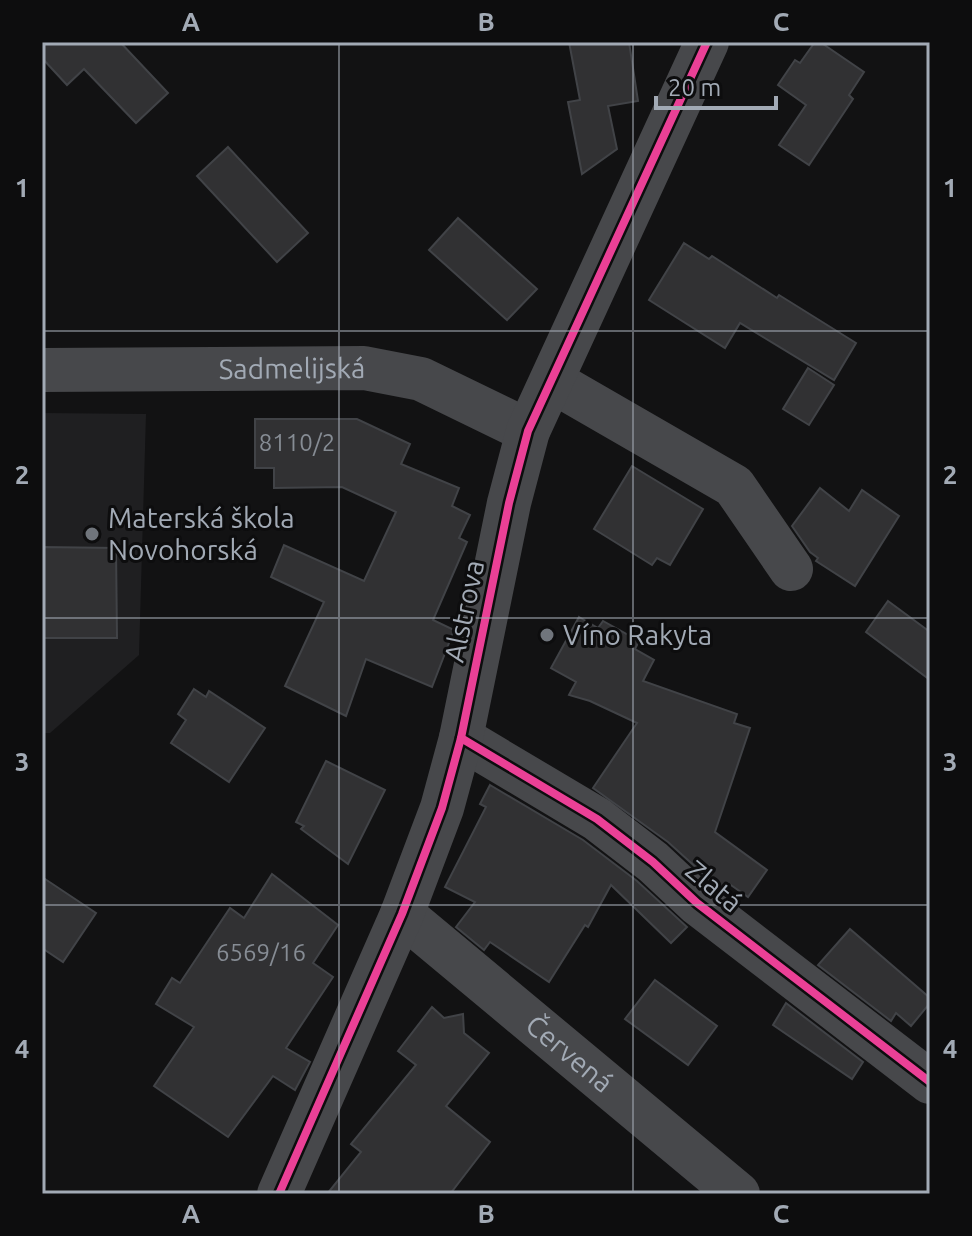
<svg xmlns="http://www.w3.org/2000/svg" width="972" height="1236" font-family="Ubuntu,sans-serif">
<rect width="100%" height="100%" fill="#121213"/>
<path fill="#1f1f21" d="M42,413L146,414L139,655L50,733H42Z"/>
<g fill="#313133" stroke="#414347" stroke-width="2">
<path d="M42,42H120L168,93L136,123L84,69L67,85L42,58Z"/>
<path d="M569,42H629L638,101L608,106L617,149L582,174L568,102L580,100Z"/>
<path d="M815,42H820L864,72L849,95L853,99L809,165L779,145L806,105L778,85L795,60L800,63Z"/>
<path d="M228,147L308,233L277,262L197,176Z"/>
<path d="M458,218L537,289L507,320L429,250Z"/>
<path d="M684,243L709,259L712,256L777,298L779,295L856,343L834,380L740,323L725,348L649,300Z"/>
<path d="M808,368L834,385L809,425L783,409Z"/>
<path d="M255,419H357L410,444L401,464L459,488L452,506L470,515L459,538L467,542L433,620L454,630L432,687L366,659L346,716L285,686L324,602L271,577L284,545L364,581L396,512L342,487L274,488V468H255Z"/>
<path d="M632,466L703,509L670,565L657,558L652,565L594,529Z"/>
<path d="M820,488L849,511L862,490L899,516L855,586L816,561L818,558L810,552L792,526Z"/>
<path d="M42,547L116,548L117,638H42Z"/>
<path d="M888,601L930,632V680L866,632Z"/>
<path d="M579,617L598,628L603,621L639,641L635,649L654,660L643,681L737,714L734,723L750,728L715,832L767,870L748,897L728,883L721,890L668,842L593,788L637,723L590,701L569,695L576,682L551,668Z"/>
<path d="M194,689L206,697L209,691L265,728L229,782L171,743L186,720L178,714Z"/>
<path d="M326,761L385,790L348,864L301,829L304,826L296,822Z"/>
<path d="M490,785L583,840L637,881L687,927L671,943L611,885L588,927L585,925L549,982L490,942L484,950L456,927L475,902L445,887L486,807L480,804Z"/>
<path d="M272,874L338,925L313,963L333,977L286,1048L310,1062L295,1090L273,1076L228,1137L154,1086L194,1027L156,1004L172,978L180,983L230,908L244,918Z"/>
<path d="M42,877L96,913L63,962L42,948Z"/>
<path d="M850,929L930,998V1003L911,1026L896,1013L891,1021L818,965Z"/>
<path d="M655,980L717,1026L688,1065L625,1019Z"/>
<path d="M786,1003L863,1062L852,1079L773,1025Z"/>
<path d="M432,1007L444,1018L463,1014L464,1033L489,1053L446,1106L490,1142L450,1194H327L361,1152L351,1144L416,1065L398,1051Z"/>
</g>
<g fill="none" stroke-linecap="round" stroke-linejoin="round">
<g stroke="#47484b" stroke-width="44">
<path id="s1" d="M42,370L364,368L421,379L528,431"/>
<path d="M552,381L734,486L791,569"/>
<path d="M461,738L597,819L653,862L697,903L930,1082"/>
<path id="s2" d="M402,914L738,1194"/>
<path d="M279,1194L402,914L442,808L461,738L509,503L528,431L707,42"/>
</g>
<defs>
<g id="cycleway">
<path d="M461,738L597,819L653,862L697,903L930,1082"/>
<path d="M279,1194L402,914L442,808L461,738L509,503L528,431L707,42"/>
</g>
</defs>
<use href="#cycleway" stroke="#0d0d0e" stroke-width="13"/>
<use href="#cycleway" stroke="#ea4096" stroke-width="8"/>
</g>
<path fill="none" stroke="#a2aab5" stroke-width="2" stroke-opacity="0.55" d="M339,42V1194M633,42V1194M42,331H930M42,618H930M42,905H930"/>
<g fill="#70757c" stroke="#0d0d0e" stroke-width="3">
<circle cx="92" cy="534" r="8"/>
<circle cx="547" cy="635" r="8"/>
</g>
<g text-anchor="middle" stroke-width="6" stroke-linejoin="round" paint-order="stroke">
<g font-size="24" fill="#868c94">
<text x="297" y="451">8110/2</text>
<text x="261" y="961">6569/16</text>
</g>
<g font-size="28" fill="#a2aab5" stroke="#0d0d0e">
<text dy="10" stroke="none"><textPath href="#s1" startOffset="250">Sadmelijská</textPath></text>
<text transform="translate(464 611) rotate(-78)" y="10">Alstrova</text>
<text transform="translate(714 886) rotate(40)" y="10">Zlatá</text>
<text dy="10" stroke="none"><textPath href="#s2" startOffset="218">Červená</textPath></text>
</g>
<g font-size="28" fill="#a2aab5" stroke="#0d0d0e" text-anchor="start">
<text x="108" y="528">Materská škola<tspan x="108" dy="32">Novohorská</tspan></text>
<text x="563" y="645">Víno Rakyta</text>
</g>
</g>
<rect width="972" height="1236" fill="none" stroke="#0d0d0e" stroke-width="88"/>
<path d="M656 96v12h120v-12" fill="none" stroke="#a2aab5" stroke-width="4"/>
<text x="668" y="96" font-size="24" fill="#a2aab5" stroke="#0d0d0e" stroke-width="6" paint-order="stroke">20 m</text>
<rect x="44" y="44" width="884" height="1148" fill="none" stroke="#a2aab5" stroke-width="3"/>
<g font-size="26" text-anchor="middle" font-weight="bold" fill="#a2aab5">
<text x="191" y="31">A</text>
<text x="486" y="31">B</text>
<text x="781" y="31">C</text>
<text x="22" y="197">1</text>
<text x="950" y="197">1</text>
<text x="22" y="484">2</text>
<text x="950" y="484">2</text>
<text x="22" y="771">3</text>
<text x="950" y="771">3</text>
<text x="22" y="1058">4</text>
<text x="950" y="1058">4</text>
<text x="191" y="1223">A</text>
<text x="486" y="1223">B</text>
<text x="781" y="1223">C</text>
</g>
</svg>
